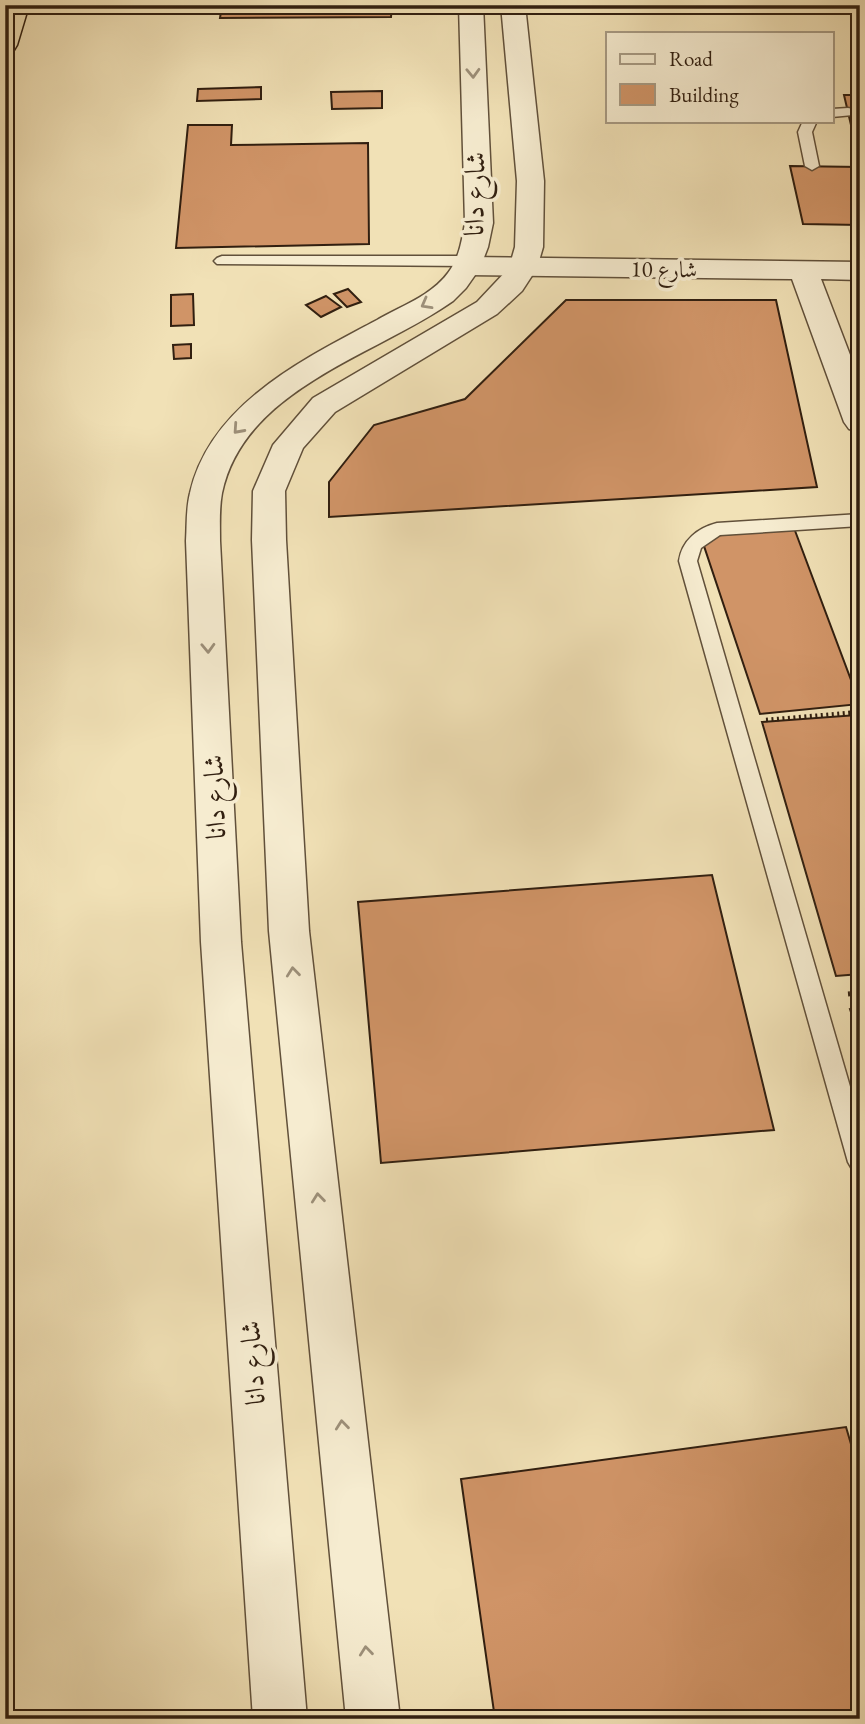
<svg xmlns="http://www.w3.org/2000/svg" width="865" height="1724" font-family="'EB Garamond',Amiri,serif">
<rect width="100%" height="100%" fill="#f1e1b6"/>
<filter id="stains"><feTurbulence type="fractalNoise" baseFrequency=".00286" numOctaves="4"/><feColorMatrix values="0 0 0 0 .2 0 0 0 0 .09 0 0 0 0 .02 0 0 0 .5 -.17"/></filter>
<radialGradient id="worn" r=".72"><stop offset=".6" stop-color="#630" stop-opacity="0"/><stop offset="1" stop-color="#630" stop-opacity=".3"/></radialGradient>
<g fill="#d09467" stroke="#311f10" stroke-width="2">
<path d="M222,5H392L391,17L220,18Z"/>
<path d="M261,87V99L197,101L198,89Z"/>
<path d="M382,91V108L332,109L331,92Z"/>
<path d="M844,95H860V125H851Z"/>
<path d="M188,125H232L231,145L368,143L369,244L176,248Z"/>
<path d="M790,166L860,167V225L803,224Z"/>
<path d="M348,289L361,302L347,307L334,294Z"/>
<path d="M193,294L194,325L171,326V295Z"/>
<path d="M326,296L341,307L321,317L306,305Z"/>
<path d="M566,300H776L817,487L329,517V482L374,425L465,399Z"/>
<path d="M191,344V358L174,359L173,345Z"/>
<path d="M794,528L860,704L760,714L701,537Z"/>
<path d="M857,715L860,722V974L836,976L762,722Z"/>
<path d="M712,875L774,1130L381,1163L358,902Z"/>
<path d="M860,1008V1040L850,1009Z"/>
<path d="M846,1427L860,1475V1719H495L461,1479Z"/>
</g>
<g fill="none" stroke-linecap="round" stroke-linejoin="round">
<defs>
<g id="service">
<path d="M848,108L853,109V115L832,117V109Z"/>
<path d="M803,121H817L812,132L819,166L812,170L805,166L798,132Z"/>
<path d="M222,256H469L477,261L469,266L217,264L214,261L217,258Z"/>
<path d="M860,514V526L720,535L701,548L697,561L860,1121V1172L852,1169L848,1162L679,561C682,540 698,528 717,523Z"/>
</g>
<path id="minor" d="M468,257L860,262V280L821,279L860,381V432L849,429L844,422L792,279L468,275L458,272L454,266L458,260Z"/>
<g id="tertiary">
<path d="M459,5H483L493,223L488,247L480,268L466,288L453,301C377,355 244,388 222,493C219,509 220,525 220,541L241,942L307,1719H253L201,942L186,541C187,525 186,509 190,493C210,404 304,359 377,320C401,306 431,296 448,273C459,259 462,240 465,223Z"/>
<path d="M501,5H525L544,181L543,247L537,268L522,291L497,314L335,412L303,448L285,491L286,540L309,931L400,1719H346L269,931L252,540L253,491L273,445L313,398L477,302L509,268L515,247L517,181Z"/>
</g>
<path id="motorway" d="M5,5H29L17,45L14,50L5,52Z"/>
</defs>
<use href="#service" stroke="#61503a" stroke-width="3"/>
<use href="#minor" stroke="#61503a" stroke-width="3"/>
<use href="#tertiary" stroke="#61503a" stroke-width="3"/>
<use href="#motorway" stroke="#311f10" stroke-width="3"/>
<path stroke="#311f10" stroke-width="4.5" stroke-dasharray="2 3.5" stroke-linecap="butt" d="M766,720L860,712"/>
<path stroke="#311f10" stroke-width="5" stroke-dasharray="2 4.5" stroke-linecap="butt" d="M848,994L860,993"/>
<use href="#service" fill="#f6ecd0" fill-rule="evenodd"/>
<use href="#minor" fill="#f6ecd0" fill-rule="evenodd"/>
<use href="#tertiary" fill="#f6ecd0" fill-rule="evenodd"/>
<use href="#motorway" fill="#f1e1b6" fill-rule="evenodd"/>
</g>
<defs><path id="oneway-chevron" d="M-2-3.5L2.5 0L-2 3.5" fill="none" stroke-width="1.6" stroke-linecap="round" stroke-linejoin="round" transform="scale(1.75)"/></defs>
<g stroke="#9d907a">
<use href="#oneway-chevron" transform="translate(473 73) rotate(88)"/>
<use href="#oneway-chevron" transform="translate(426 304) rotate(151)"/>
<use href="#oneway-chevron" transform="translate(238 429) rotate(132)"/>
<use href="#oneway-chevron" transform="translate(208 648) rotate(88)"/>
<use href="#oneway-chevron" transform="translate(293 972) rotate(-96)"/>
<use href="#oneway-chevron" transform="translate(318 1198) rotate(-96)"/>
<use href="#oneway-chevron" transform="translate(342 1425) rotate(-96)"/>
<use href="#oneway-chevron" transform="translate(366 1651) rotate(-96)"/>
</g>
<g text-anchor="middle" stroke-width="7" stroke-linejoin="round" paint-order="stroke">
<g font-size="23" fill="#311f10" stroke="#f6ecd0">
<text transform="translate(664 269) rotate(1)" y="8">شارع 10</text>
</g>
<g font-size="28" fill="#311f10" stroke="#f6ecd0">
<text transform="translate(474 194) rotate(-89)" y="10">شارع دانا</text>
<text transform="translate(214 797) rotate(-92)" y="10">شارع دانا</text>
<text transform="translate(252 1363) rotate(-94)" y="10">شارع دانا</text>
</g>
</g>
<rect width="865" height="1724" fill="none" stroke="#f1e1b6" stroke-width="28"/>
<rect x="7" y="7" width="851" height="1710" fill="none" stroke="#311f10" stroke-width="3.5"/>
<rect x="14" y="14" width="837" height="1696" fill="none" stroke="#311f10" stroke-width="2"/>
<rect x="606" y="32" width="228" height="91" fill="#f6ecd0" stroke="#a79a83" stroke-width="2"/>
<rect x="620" y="54" width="35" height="10" fill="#f6ecd0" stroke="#a79a83" stroke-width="2"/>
<text x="669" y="66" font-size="21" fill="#311f10">Road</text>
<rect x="620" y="84" width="35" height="21" fill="#d09467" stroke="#a79a83" stroke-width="2"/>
<text x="669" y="102" font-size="21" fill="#311f10">Building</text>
<rect width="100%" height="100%" filter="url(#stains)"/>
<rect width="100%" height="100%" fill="url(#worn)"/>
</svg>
